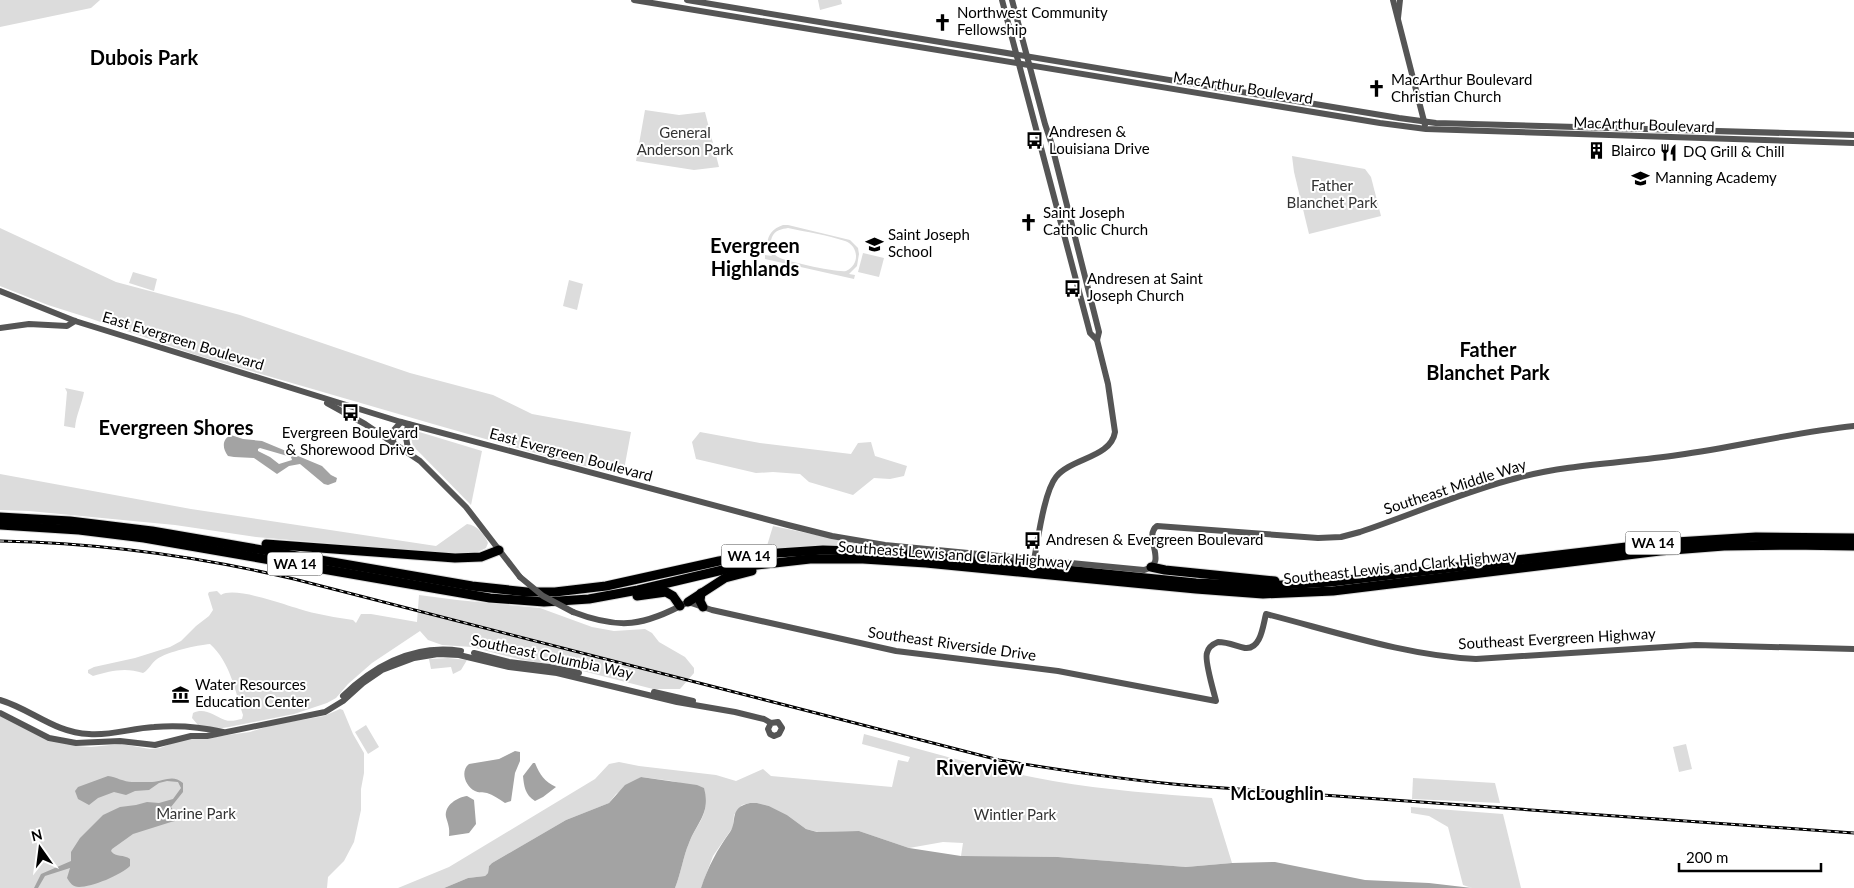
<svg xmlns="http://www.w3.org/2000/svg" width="1854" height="888" font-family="Lato,sans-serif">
<rect width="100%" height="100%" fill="#fff"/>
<g fill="#dcdcdc" fill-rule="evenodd">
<path d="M0,0H100L91,8L0,27Z"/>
<path d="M818,0H841L842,4L820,10Z"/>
<path d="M645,110L679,115L705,112L719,167L694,170L636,161Z"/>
<path d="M1292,156L1365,169L1371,177L1381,216L1309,234L1294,172Z"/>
<path d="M783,225H788L850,240L858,248L859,254L857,266L849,274L855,275L854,279L765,259V255L772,256C763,243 768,230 783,225ZM788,228C807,232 827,235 845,241C859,246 860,265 846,271C839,273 784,261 778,257C771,253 769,244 772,237C775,230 782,229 788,228Z"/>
<path d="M0,228L116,282L240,315L410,373L493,395L532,414L631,432L623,475L563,461L433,424L196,355L89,318L48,305L0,286Z"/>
<path d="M863,253L884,258L879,277L858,272Z"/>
<path d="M133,272L157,279L154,291L129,283Z"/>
<path d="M569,280L583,284L577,310L563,306Z"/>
<path d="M65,388L84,392C82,404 76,415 75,428L64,426L67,392Z"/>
<path d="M416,431L482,451L471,505L414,447C411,442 410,435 416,431Z"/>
<path d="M700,432L760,443L851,454L858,443L871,442L875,456L907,466L904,476L890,479L874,478L853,495L809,482L800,474L773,472L756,473L696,459L692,442Z"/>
<path d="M0,474L191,509L436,546L467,524C477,525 485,535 488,543L486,548L474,554L437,553L256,537L175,525L29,511L0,510Z"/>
<path d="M773,526L860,544L858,546L824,545L766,549Z"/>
<path d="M217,591L221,595C236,585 295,609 314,613C327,616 340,618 353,620L356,623L361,614H371L417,622L419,595L457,600L540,608L592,627L614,631L645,629L652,633L659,642L685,657L694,668V673L680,689H653L563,666L522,660L472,647L442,645L428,640L420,631L372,663L348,684L336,698L327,703L294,714L229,727L216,729L198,725L192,718L193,713C205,707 214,716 225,720C231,722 236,720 242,719L243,715C235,690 230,662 210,644C197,645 167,652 157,659C151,663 149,670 143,673C125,667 110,671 93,676L88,673V670L94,667L135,658L170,647L181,641L196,626L209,616L213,610L208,594L209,592Z"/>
<path d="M448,658L467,660L461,670L453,674L451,667L431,669L429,659Z"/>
<path d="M340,709L343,710L353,734L364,753V773L361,789V810L354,842L344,861L328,877L327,888H0V716L77,746L91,747L121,744L150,749L160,748L186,738H205L250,732L272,725L324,716Z"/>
<path d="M366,725L379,747L368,754L355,732Z"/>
<path d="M864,734C927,751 989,770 1053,781C1106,790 1159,794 1212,798L1232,863L1186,867L1058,857L961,856L963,843L943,842L909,848L859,831L818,832L806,829L787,815L769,806L757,803H750L742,805L734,815L733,827L713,856L701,888H675C681,873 683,857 689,843C698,821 710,816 704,789L672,781L641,777L616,794L609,803L566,820L492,863L489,866L488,873L485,876L468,878L444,888H398L449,867L595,779L609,764L619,762L639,766L716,775L736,781L763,769L771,776L892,787L898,760L908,762L910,757L862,744Z"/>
<path d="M1686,744L1692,769L1679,772L1673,747Z"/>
<path d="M1413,778L1495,783L1500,803L1412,799Z"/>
<path d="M1411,807L1503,814L1521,888H1472L1463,885L1448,827L1429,816L1411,813Z"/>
</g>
<g fill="#a3a3a3" fill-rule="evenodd">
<path d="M231,435L243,439L262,441L322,466L331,475L337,478L336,482L328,485L324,484L300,464L289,466L277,474L254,458L234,457L228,456C222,448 222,439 231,435ZM260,448L291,457L292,460L279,464L270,457L258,451V449Z"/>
<path d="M515,751L520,752V761L515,773L511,801L505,803C499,799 493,795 487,793C483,792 478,793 475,791C465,786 460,771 469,764L499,759Z"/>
<path d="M533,763H535C540,775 544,781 556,787L543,797L535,801C525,795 524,786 523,776Z"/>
<path d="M108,776C116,777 124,782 132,782C139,782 146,782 152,782C164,781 173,774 183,783V792L171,807L176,814L184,816L183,819L171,822L133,834L112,849L111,851C116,858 124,854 130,859V866C121,875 92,887 79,887C73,887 70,883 67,878L70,868L45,876L38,888H34L41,874L71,861V852L80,838L103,815L120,807L136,805L147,802L159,803L173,799L181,788L178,782L167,781L159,783L149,790L135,791L126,795L114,792L98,798L89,805L78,799L75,791L78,787Z"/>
<path d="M641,777L697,785L704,788C711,813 697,822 689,843C683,857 681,873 675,888H444L468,878L485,876L488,873L489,866L492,863L566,820L609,803L625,785Z"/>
<path d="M467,796L474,800L476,824L469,833L449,836C450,828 448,824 446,817C444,805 458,797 467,796Z"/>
<path d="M750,803H757L769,806L787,815L806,829L817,832L859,831L909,848L961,856L1058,857L1186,867L1232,863L1275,862L1365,880L1429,883L1472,888H701C708,867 717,850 730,832C738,821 728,808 750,803Z"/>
</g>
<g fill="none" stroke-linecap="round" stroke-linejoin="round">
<defs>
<g id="highway">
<path d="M0,517L70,521L152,531L472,586L527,592H555L606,586L719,561L763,554L823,550L886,552L1196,583L1267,586L1331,582L1660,543L1756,537L1854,538"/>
<path d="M0,525L79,530L144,538L490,598L544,602L589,599L638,590L731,568L810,559H863L926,563L1196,589L1263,594L1333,591L1660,551L1724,546L1790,545L1854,546"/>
<path d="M266,544L455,558L481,557L499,550"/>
<path d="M1151,567L1165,570L1275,581"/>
<path d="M701,593L700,601L703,607"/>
<path d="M637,596L666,592L673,596L680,606"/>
<path d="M688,602L725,578L752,571"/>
</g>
</defs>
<use href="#highway" stroke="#dbdbdb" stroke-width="11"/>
<g stroke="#555" stroke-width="6">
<path d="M634,0L1380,123L1426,129L1854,143"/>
<path d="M687,0L1399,118L1436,123L1854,135"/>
<path d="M1002,0L1090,333L1097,340"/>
<path d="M1012,0L1045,124L1051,142L1099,332L1097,340L1108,384L1115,432C1111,458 1071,458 1056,477C1044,492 1038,540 1034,560"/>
<path d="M1393,0L1425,125"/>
<path d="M1398,18L1400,0"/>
<path d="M0,291L75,321L401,422L788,525L832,536L885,545L1144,570C1170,564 1142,537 1157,526L1318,538L1341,537L1360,532C1411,515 1465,491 1517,478C1570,464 1625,463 1678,455C1737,447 1795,432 1854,426"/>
<path d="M0,328L29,324L67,326L75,321"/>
<path d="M327,403L365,424L420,461L466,507L520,577"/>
<path d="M408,424L406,438L409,453"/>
<path d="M393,442L394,430L401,422"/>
<path d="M573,612C620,630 644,626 688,602L712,610L896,651L1058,671L1216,701C1214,692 1204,660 1207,653C1208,648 1213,644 1218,642C1228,642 1236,646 1245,648C1261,650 1263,625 1266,614C1333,631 1407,656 1476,659L1696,645L1854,649"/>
<path d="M474,653L509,662L549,667L579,673"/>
<path d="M654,692L693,701"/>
<path d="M343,696C375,665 415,644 461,651"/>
<path d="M0,700C31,709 55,733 89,734C111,736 132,728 154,727C176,725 201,727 223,732"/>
<path d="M0,713L49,738L76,743L120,741L155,745L191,736H207L325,712L343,701L363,683L382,670L414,658L438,654L459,655L509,667L557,673L677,702L735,712L764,719L771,723L778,722L782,728L779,734L774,736L770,734L768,729L771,723"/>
</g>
<use href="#highway" stroke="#000" stroke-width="9"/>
<defs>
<path id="rail" d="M0,541C99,543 197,556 294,579L999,760C1065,771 1130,781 1196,786L1854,833"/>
</defs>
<use href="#rail" stroke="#000" stroke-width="3"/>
<use href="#rail" stroke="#fff" stroke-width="1" stroke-dasharray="4" stroke-linecap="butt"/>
<path stroke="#555" stroke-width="6" d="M520,577L543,596L573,612"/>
</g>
<defs>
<symbol id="church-bare" viewBox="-9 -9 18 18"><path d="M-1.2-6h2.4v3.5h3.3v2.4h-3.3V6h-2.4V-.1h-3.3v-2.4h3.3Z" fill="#000" stroke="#fff" stroke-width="2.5" paint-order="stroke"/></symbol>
<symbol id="bus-bare" viewBox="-9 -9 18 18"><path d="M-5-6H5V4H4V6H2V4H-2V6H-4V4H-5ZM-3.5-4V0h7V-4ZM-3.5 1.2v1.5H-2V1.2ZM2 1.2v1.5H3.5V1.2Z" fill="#000" stroke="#fff" stroke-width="2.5" paint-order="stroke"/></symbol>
<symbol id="building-bare" viewBox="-9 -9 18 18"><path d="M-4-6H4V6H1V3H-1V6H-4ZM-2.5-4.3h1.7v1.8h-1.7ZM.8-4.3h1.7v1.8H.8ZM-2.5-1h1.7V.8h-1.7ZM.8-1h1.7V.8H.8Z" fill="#000" stroke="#fff" stroke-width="2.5" paint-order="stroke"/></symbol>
<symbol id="restaurant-bare" viewBox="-9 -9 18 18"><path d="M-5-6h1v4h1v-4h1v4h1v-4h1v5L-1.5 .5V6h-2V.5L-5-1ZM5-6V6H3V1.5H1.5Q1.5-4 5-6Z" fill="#000" stroke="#fff" stroke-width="2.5" paint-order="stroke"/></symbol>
<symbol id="school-bare" viewBox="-9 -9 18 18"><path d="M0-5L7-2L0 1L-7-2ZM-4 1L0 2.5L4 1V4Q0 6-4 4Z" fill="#000" stroke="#fff" stroke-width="2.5" paint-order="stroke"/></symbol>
<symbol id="museum-bare" viewBox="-9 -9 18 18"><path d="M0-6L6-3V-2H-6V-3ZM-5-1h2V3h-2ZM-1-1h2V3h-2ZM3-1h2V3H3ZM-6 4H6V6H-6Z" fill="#000" stroke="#fff" stroke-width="2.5" paint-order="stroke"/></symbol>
</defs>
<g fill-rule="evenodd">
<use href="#church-bare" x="930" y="10" width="25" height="25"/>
<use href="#church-bare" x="1364" y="76" width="25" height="25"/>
<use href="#bus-bare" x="1022" y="128" width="25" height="25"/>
<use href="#building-bare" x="1584" y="138" width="25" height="25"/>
<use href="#restaurant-bare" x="1656" y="140" width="25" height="25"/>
<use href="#school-bare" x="1628" y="166" width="25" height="25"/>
<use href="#church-bare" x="1016" y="210" width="25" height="25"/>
<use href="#school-bare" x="862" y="232" width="25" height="25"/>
<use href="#bus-bare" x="1060" y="276" width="25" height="25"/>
<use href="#bus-bare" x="338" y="400" width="25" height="25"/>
<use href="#bus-bare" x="1020" y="528" width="25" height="25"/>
<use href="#museum-bare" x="168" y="682" width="25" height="25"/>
</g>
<g text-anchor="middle" stroke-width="4" stroke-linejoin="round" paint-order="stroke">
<g fill="#fff" stroke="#4c4c4c" stroke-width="1">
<rect x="1625.5" y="531.5" width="55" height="23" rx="4"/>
<rect x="721.5" y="544.5" width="55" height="23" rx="4"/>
<rect x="267.5" y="552.5" width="55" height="23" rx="4"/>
</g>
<g font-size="14" font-weight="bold" fill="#000">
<text x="1653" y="548">WA 14</text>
<text x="749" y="561">WA 14</text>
<text x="295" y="569">WA 14</text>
</g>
<g font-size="15" fill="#000" stroke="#fff" text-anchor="start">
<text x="957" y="18">Northwest Community<tspan x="957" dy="17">Fellowship</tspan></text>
<text x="1391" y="85">MacArthur Boulevard<tspan x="1391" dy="17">Christian Church</tspan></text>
<text x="1049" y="137">Andresen &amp;<tspan x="1049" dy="17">Louisiana Drive</tspan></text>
<text x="1611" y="156">Blairco</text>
<text x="1683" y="157">DQ Grill &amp; Chill</text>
<text x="1655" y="183">Manning Academy</text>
<text x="1043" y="218">Saint Joseph<tspan x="1043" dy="17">Catholic Church</tspan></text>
<text x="888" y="240">Saint Joseph<tspan x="888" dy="17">School</tspan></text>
<text x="1087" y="284">Andresen at Saint<tspan x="1087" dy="17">Joseph Church</tspan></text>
<text x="350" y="438" text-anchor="middle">Evergreen Boulevard<tspan x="350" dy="17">&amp; Shorewood Drive</tspan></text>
<text x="1046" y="545">Andresen &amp; Evergreen Boulevard</text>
<text x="195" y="690">Water Resources<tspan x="195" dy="17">Education Center</tspan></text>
</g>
<g font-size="15" fill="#000" stroke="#fff">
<text transform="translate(1243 88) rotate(9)" y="5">MacArthur Boulevard</text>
<text transform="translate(1644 125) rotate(2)" y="5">MacArthur Boulevard</text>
<text transform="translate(183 341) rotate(17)" y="5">East Evergreen Boulevard</text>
<text transform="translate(571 455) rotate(15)" y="5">East Evergreen Boulevard</text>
<text transform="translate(1455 487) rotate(-18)" y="5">Southeast Middle Way</text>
<text transform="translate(955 555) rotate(4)" y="5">Southeast Lewis and Clark Highway</text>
<text transform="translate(1400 567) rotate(-6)" y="5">Southeast Lewis and Clark Highway</text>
<text transform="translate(1557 639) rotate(-3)" y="5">Southeast Evergreen Highway</text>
<text transform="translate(952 644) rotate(8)" y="5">Southeast Riverside Drive</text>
<text transform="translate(552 657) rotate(12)" y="5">Southeast Columbia Way</text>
</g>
<g font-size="15" fill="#333" stroke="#fff">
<text x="685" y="138">General<tspan x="685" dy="17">Anderson Park</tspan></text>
<text x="1332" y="191">Father<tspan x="1332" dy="17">Blanchet Park</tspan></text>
<text x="196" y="819">Marine Park</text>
<text x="1015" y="820">Wintler Park</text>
</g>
<g font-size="18" font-weight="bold" fill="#000" stroke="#fff">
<text x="1277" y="800">McLoughlin</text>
</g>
<g font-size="20" font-weight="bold" fill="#000" stroke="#fff">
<text x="144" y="65">Dubois Park</text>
<text x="755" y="253">Evergreen<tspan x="755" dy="23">Highlands</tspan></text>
<text x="1488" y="357">Father<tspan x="1488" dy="23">Blanchet Park</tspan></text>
<text x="176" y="435">Evergreen Shores</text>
<text x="980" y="775">Riverview</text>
</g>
</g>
<g transform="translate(40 848) rotate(346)" stroke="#ffffff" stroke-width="4" paint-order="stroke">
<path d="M0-4L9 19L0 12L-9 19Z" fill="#000000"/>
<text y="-8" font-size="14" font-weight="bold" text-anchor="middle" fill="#000000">N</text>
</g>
<path d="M1679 863v8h142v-8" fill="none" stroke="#000000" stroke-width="2.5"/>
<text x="1686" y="863" font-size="15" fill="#000000" stroke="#ffffff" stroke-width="4" paint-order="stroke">200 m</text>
</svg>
